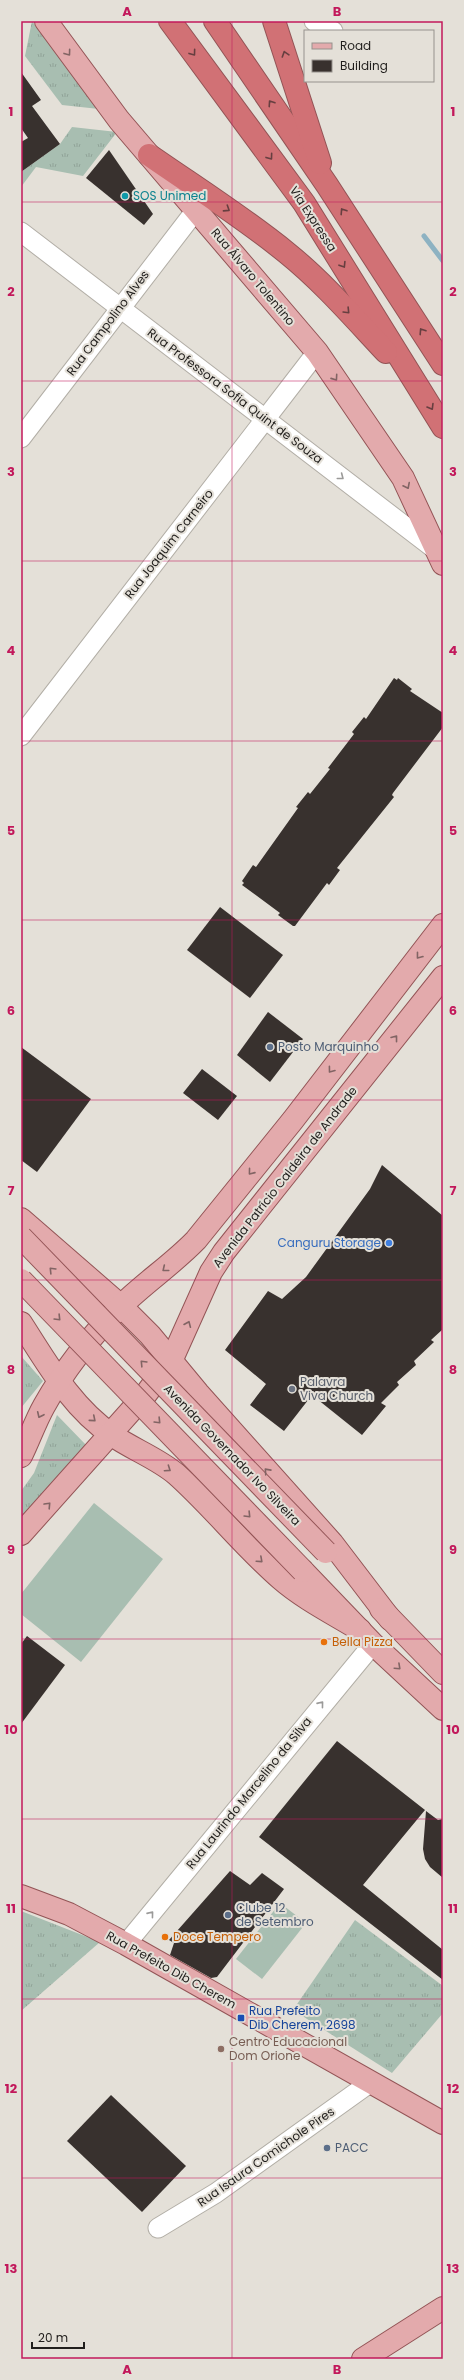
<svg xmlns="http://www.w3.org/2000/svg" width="464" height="2380" font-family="Poppins,sans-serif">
<defs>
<pattern id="grass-tufts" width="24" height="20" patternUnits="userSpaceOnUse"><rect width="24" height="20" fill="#a8beb1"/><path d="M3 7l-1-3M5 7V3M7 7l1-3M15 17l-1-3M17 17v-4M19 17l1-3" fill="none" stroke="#90a398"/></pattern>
</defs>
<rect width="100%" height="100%" fill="#e4e0d8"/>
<g fill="url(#grass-tufts)">
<path d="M32,21L99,109L62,105L25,56Z"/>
<path d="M72,127L117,132L83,176L36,167L21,187V172L60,144Z"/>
<path d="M21,1356L43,1381L21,1408Z"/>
<path d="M57,1415L87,1446L21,1520V1491L34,1473Z"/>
<path d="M21,1911L100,1942L21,2011Z"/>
<path d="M355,1920L443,1986V2013L392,2073L293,2010Z"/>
</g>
<g fill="#a8beb1">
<path d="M94,1503L163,1559L81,1662L21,1614V1594Z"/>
<path d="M280,1903L306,1923L262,1979L236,1959Z"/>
</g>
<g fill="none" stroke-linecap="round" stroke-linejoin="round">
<path stroke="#8db2c2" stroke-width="5" d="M424,236L443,261"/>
</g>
<g fill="#38312e">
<path d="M21,72L41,100L32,106L60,144L21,172V142L28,138L21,128Z"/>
<path d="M109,150L153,214L144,225L86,178Z"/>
<path d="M394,678L397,680L398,678L412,689L410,691L443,713V727L393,793L392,795L394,797L337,868L340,870L329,885L327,883L295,926H293L278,915L280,913L242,885L244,883L242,881L253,865L256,867L298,808L296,807L308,792L310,794L330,769L328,768L354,734L352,732L364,717L366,719Z"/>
<path d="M220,907L283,955L250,998L187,950Z"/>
<path d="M268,1012L303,1039L270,1082L237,1055Z"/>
<path d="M21,1047L91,1099L37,1172L21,1160Z"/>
<path d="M202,1069L237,1096L218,1120L183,1093Z"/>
<path d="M382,1165L443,1216V1329L431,1340L434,1342L414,1361L416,1365L397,1382L399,1385L381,1403L386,1406L362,1435L312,1395L284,1431L250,1405L266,1384L225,1350L268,1291L282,1299L306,1277L370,1189Z"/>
<path d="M27,1636L65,1665L21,1724V1644Z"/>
<path d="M337,1741L425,1810L363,1885L443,1950V1980L259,1837Z"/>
<path d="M426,1811L438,1820L443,1819V1878L430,1867L425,1859L423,1849Z"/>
<path d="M230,1871L250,1885L262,1873L284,1889L217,1977L211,1978L170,1955L174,1943L169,1940Z"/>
<path d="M111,2095L186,2166L142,2212L67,2141Z"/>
</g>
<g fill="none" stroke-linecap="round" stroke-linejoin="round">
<defs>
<g id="minor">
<path d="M314,21L325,30L333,31"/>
<path d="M21,232L436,550"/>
<path d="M21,438L196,210"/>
<path d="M21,736L317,352"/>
<path d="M126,1944L373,1644"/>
<path d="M158,2228L216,2193L371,2082"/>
</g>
<g id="major">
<path d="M46,21L119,120L317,352L403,478L443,564"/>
<path d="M21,1219L121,1306L150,1335L198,1393L332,1543L390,1619"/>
<path d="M21,1323C47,1363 71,1407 112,1435C132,1449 157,1458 176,1474C213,1507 243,1546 281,1579C304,1599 334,1614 360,1630"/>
<path d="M21,1456C29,1440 35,1422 44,1406C64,1370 91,1336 120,1307C144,1283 173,1264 196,1240L293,1120L443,925"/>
<path d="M21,1534L146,1394L172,1359L211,1272L224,1252L443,977"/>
<path d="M303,1571L373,1644L443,1709"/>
<path d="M381,1609L443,1673"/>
<path d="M21,1896L69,1914L126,1944L443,2123"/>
<path d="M363,2359L443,2308"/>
</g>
<g id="highway">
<path d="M170,21L304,203L443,427"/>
<path d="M215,21L327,185L443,364"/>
<path d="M274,21L320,163"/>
<path d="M149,155C195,187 243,217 287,253C323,282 354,318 386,352"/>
</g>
</defs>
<use href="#minor" stroke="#b2aea6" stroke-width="21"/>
<use href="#major" stroke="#935456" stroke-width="24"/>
<use href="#highway" stroke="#935456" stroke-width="24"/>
<use href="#minor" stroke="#fff" stroke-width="19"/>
<use href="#major" stroke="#e3aaac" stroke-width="22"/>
<use href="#highway" stroke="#d17175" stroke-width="22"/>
<defs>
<g id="major-bridge">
<path d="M21,1237L326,1552"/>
<path d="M21,1280L303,1571"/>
</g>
</defs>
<use href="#major-bridge" stroke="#935456" stroke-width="24" stroke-linecap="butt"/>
<use href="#major-bridge" stroke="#e3aaac" stroke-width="22"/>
</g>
<defs><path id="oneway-chevron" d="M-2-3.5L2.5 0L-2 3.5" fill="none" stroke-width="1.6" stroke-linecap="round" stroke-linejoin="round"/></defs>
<g stroke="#826464">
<use href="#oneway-chevron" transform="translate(68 53) rotate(54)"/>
<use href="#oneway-chevron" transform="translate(335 378) rotate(55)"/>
<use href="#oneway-chevron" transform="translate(407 486) rotate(63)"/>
<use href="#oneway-chevron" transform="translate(419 956) rotate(128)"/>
<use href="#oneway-chevron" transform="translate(395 1038) rotate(-52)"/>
<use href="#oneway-chevron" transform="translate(331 1070) rotate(127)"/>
<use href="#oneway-chevron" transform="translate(251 1172) rotate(129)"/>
<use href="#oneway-chevron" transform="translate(165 1269) rotate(141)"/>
<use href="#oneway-chevron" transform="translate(52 1270) rotate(-134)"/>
<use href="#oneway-chevron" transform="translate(58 1318) rotate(46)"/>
<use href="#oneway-chevron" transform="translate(188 1324) rotate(-67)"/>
<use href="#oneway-chevron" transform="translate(143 1363) rotate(-134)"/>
<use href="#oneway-chevron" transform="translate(40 1415) rotate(115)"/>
<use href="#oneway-chevron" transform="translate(93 1419) rotate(40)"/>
<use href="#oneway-chevron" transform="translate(158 1421) rotate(46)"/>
<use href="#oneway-chevron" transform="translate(168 1469) rotate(34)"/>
<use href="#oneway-chevron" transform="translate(267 1471) rotate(-132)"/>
<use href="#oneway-chevron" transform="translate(48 1505) rotate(-47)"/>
<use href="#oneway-chevron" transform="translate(248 1515) rotate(46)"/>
<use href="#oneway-chevron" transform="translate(260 1560) rotate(42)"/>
<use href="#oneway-chevron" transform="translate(398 1667) rotate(43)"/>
</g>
<g stroke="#673f40">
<use href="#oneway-chevron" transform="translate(193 53) rotate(54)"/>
<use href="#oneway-chevron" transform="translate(285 54) rotate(-108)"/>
<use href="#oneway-chevron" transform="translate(271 103) rotate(-124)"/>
<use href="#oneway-chevron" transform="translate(270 157) rotate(54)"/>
<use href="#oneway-chevron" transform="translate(227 209) rotate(33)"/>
<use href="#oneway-chevron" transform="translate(343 211) rotate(-123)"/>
<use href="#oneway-chevron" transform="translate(343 265) rotate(58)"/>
<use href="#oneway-chevron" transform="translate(347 311) rotate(46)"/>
<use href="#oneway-chevron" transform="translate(422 331) rotate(-123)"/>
<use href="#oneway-chevron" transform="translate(431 407) rotate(59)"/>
</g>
<g stroke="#9b9a99">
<use href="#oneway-chevron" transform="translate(341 477) rotate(38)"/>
<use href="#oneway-chevron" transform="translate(321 1704) rotate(-51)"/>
<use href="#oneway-chevron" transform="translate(151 1914) rotate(-51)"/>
</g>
<path fill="none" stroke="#c2185b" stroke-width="1" stroke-opacity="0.55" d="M232,21V2359M21,202H443M21,381H443M21,561H443M21,741H443M21,920H443M21,1100H443M21,1280H443M21,1460H443M21,1639H443M21,1819H443M21,1999H443M21,2178H443"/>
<circle fill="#0f9aa8" stroke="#e4e0d8" stroke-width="1.5" cx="125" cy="196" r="4"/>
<g fill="#5c6f8a" stroke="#e4e0d8" stroke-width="1.5">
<circle cx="270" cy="1047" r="4"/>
<circle cx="228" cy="1915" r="4"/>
<circle cx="327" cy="2148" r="4"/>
</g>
<circle fill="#3f7fe0" stroke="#e4e0d8" stroke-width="1.5" cx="389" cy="1243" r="4"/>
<circle fill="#6b7280" stroke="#e4e0d8" stroke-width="1.5" cx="292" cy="1389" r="4"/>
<g fill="#e8710a" stroke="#e4e0d8" stroke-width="1.5">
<circle cx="324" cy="1642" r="4"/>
<circle cx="165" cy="1937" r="4"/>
</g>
<rect fill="#1a4fb4" stroke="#e4e0d8" stroke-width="1.5" x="237" y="2014" width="8" height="8" rx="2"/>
<circle fill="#8d6e63" stroke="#e4e0d8" stroke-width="1.5" cx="221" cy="2049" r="4"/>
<g text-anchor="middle" stroke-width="4" stroke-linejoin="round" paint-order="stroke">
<g font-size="12" fill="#0d838f" stroke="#e4e0d8" text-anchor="start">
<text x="133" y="200">SOS Unimed</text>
</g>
<g font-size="12" fill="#201e1c" stroke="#e4e0d8">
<text transform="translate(313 219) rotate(57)" y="4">Via Expressa</text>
<text transform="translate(253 277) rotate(50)" y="4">Rua Álvaro Tolentino</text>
<text transform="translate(108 323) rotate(-53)" y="4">Rua Campolino Alves</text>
<text transform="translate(235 396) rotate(37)" y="4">Rua Professora Sofia Quint de Souza</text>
<text transform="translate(169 544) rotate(-52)" y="4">Rua Joaquim Carneiro</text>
<text transform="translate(285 1177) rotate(-52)" y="4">Avenida Patrício Caldeira de Andrade</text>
<text transform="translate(232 1455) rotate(46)" y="4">Avenida Governador Ivo Silveira</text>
<text transform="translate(249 1793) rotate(-51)" y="4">Rua Laurindo Marcelino da Silva</text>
<text transform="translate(171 1970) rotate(29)" y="4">Rua Prefeito Dib Cherem</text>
<text transform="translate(266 2157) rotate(-35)" y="4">Rua Isaura Comichole Pires</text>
</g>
<g font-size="12" fill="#4e5e75" stroke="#e4e0d8" text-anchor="start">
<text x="278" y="1051">Posto Marquinho</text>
<text x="236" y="1912">Clube 12<tspan x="236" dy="14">de Setembro</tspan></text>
<text x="335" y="2152">PACC</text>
</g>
<g font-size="12" fill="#366cbe" stroke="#e4e0d8" text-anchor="end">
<text x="381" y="1247">Canguru Storage</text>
</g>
<g font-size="12" fill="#5b616d" stroke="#e4e0d8" text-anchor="start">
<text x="300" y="1386">Palavra<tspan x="300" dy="14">Viva Church</tspan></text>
</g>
<g font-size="12" fill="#c56008" stroke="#e4e0d8" text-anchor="start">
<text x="332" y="1646">Bella Pizza</text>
<text x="173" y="1941">Doce Tempero</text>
</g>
<g font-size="12" fill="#164399" stroke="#e4e0d8" text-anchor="start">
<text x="249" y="2015">Rua Prefeito<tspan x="249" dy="14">Dib Cherem, 2698</tspan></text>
</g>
<g font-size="12" fill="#785e54" stroke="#e4e0d8" text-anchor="start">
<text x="229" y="2046">Centro Educacional<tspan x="229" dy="14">Dom Orione</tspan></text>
</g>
</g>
<rect width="464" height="2380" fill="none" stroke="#e4e0d8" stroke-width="44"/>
<rect x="304" y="30" width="130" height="52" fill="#e4e0d8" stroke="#96928d"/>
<rect x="312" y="43" width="20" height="6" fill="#e3aaac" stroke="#96928d"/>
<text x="340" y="50" font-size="12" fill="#201e1c">Road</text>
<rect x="312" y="60" width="20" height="12" fill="#38312e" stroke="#96928d"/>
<text x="340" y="70" font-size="12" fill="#201e1c">Building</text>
<path d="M32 2342v6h52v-6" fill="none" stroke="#201e1c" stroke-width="2"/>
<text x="38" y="2342" font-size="12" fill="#201e1c" stroke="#e4e0d8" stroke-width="3" paint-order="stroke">20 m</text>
<rect x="22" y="22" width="420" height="2336" fill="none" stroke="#c2185b" stroke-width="1.5"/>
<g font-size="13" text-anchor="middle" font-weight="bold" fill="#c2185b">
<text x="127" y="16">A</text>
<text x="337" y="16">B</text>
<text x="11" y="116">1</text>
<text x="453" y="116">1</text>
<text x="11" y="296">2</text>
<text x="453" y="296">2</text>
<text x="11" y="476">3</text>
<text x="453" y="476">3</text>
<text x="11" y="655">4</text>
<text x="453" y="655">4</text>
<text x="11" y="835">5</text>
<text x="453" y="835">5</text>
<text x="11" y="1015">6</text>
<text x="453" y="1015">6</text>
<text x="11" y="1195">7</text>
<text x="453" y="1195">7</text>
<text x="11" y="1374">8</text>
<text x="453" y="1374">8</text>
<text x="11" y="1554">9</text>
<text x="453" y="1554">9</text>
<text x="11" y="1734">10</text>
<text x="453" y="1734">10</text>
<text x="11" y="1913">11</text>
<text x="453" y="1913">11</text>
<text x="11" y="2093">12</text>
<text x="453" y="2093">12</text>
<text x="11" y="2273">13</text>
<text x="453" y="2273">13</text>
<text x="127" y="2374">A</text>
<text x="337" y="2374">B</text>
</g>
</svg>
